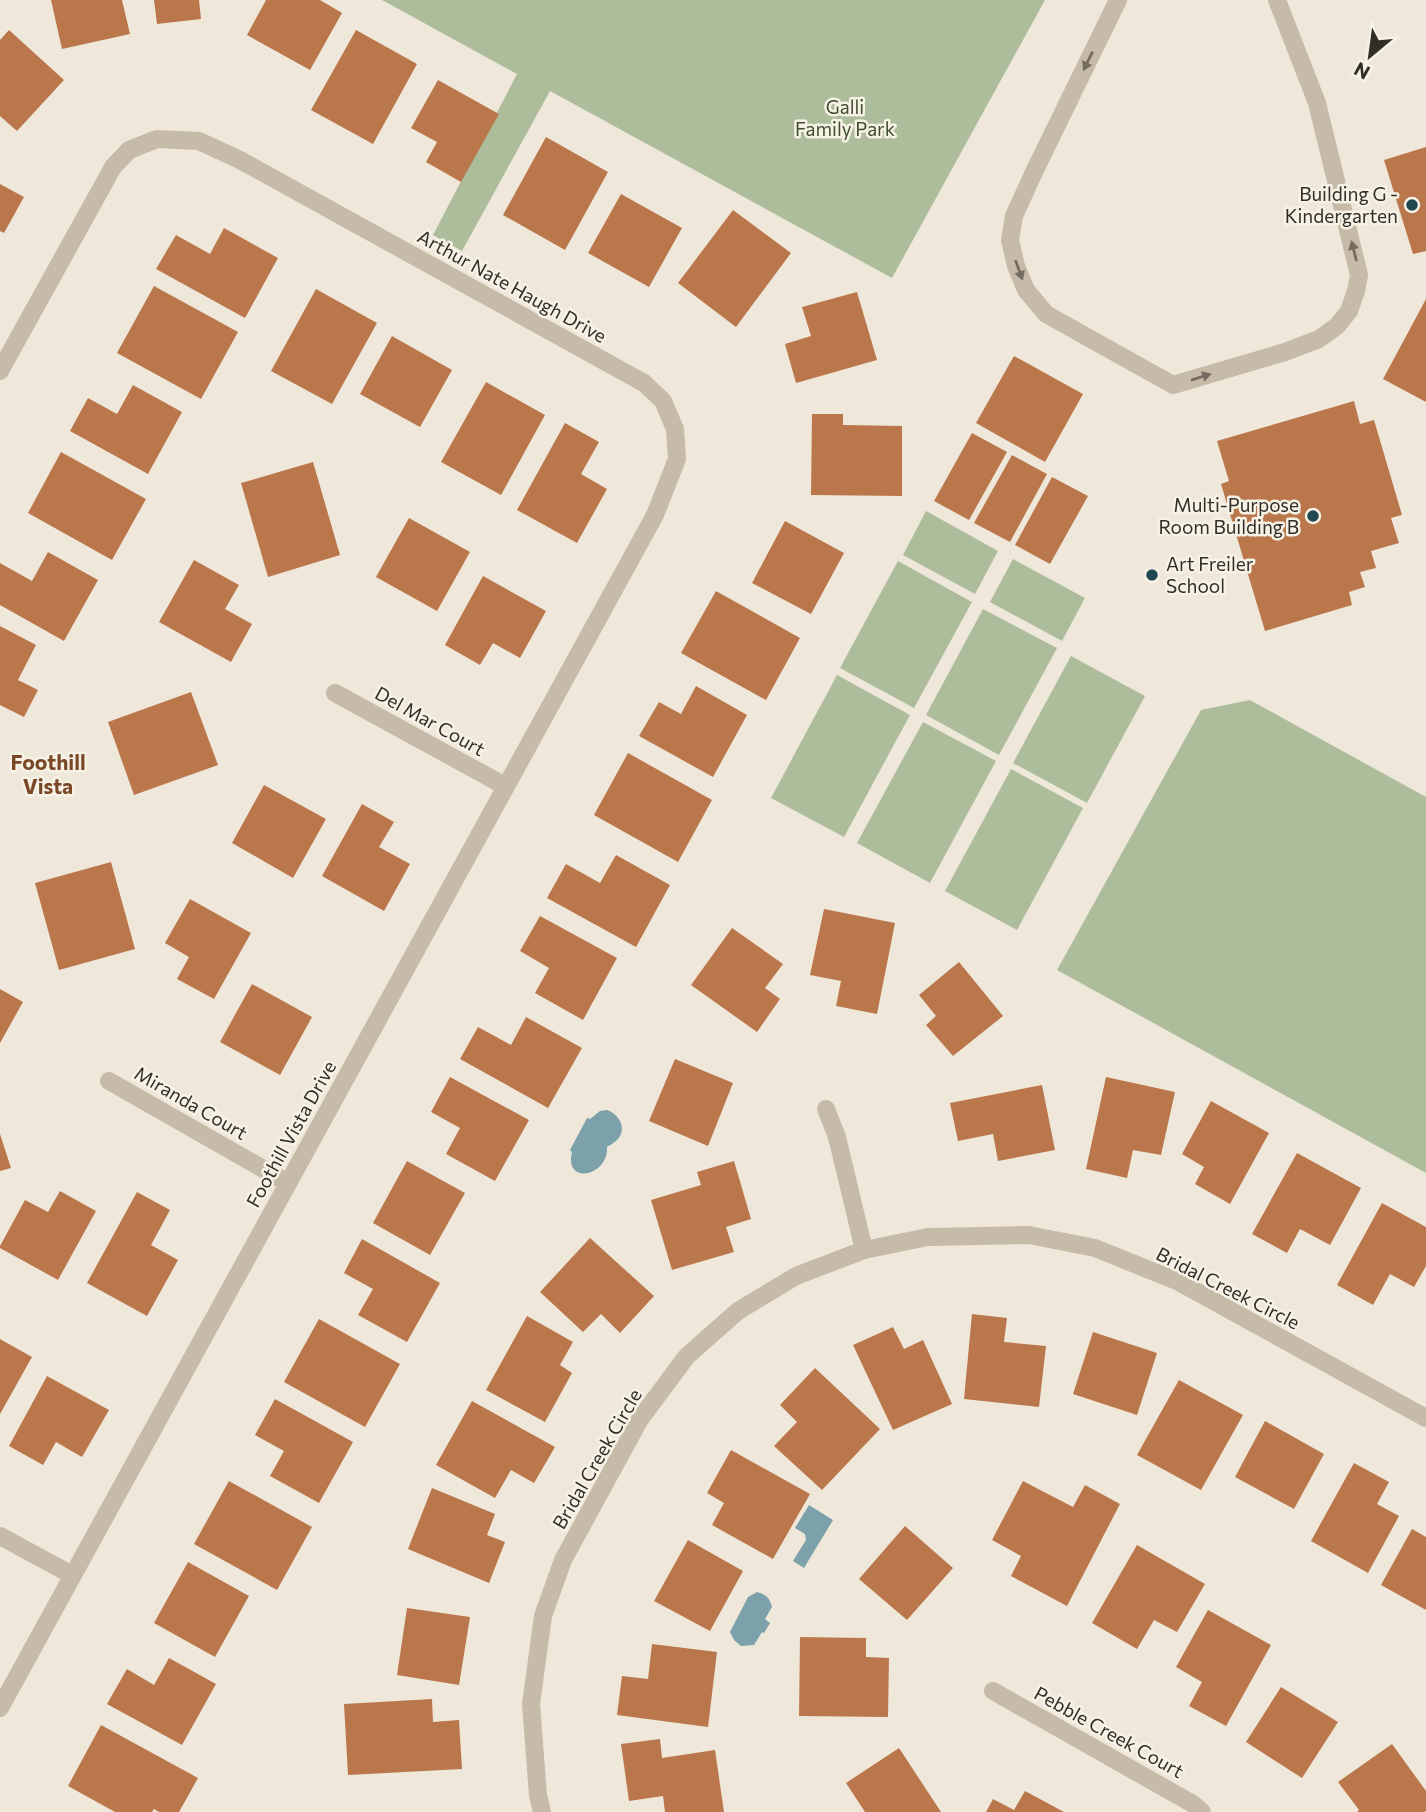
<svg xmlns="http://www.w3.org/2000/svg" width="1426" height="1812" font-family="Commissioner,sans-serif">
<rect width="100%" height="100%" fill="#efe8da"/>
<g fill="#adbd9c">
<path d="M382,0H1045L892,278L550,91L462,251L433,235L517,74Z"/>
<path d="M926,511L998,551L975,594L903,555Z"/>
<path d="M1013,559L1085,598L1062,641L990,602Z"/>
<path d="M898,561L972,602L914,708L840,668Z"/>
<path d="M983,609L1057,648L999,755L926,715Z"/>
<path d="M1071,656L1145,696L1087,803L1013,763Z"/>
<path d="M837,675L910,715L844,837L771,798Z"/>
<path d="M1250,700L1426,797V1173L1057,970L1201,710Z"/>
<path d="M923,722L996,761L930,883L857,843Z"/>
<path d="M1011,769L1083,808L1017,930L945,891Z"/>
</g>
<g fill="#7ca1aa">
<path d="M607,1110C619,1114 628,1129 617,1140C614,1143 610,1145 607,1147C609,1176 564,1186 572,1152L570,1150L587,1118L590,1119L600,1111Z"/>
<path d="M809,1505L833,1520L804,1568L793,1561L806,1540L805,1534L795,1528Z"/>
<path d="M757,1592C767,1595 769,1597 772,1607L765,1619L770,1623L764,1633L762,1632L754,1645L741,1646L734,1640L730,1632L748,1597Z"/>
</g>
<g fill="#bb774c">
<path d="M51,0H122L130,34L62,49Z"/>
<path d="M154,0H199L201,19L157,24Z"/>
<path d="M266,0H320L342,13L310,70L247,35Z"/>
<path d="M9,30L64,80L17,131L0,116V40Z"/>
<path d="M356,30L417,64L373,144L311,110Z"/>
<path d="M438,80L499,114L461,182L426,162L437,142L411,128Z"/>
<path d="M546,137L608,172L565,250L503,215Z"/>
<path d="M1426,147V251L1413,254L1384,160Z"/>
<path d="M0,184L24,197L4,233L0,231Z"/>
<path d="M621,194L682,228L649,287L588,253Z"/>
<path d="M733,210L791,253L736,327L678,283Z"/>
<path d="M224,228L278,258L245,318L156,269L176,235L210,254Z"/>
<path d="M154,286L238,332L201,399L117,353Z"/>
<path d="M316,289L377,323L332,404L271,371Z"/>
<path d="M857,292L877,360L796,383L785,344L811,336L802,307Z"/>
<path d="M1426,299V402L1383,379Z"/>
<path d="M392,336L452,370L420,427L360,394Z"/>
<path d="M1014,356L1083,394L1045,462L976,423Z"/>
<path d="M486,382L545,415L501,495L441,462Z"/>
<path d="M133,385L182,412L148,474L70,431L88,398L117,414Z"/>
<path d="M1354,401L1360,424L1374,420L1402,515L1391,518L1399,543L1371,551L1376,568L1360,572L1365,587L1349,592L1352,605L1265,631L1221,484L1229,481L1217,441Z"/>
<path d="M812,414H843V425L902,426V496L811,495Z"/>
<path d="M565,423L599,442L581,474L607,489L577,543L517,510Z"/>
<path d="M972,433L1007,452L969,520L934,501Z"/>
<path d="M61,452L146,499L112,560L28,513Z"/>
<path d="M1012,455L1047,474L1010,542L974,523Z"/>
<path d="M313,462L340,555L268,577L241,483Z"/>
<path d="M1052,477L1088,496L1050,564L1015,545Z"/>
<path d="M409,518L470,552L437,611L376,577Z"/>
<path d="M785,521L844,553L811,614L752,583Z"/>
<path d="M48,552L98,580L64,641L0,605V563L32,581Z"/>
<path d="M194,560L239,585L225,609L252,624L231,662L159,622Z"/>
<path d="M483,576L546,611L520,658L493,643L480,665L445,645Z"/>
<path d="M716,591L800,638L766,700L681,653Z"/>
<path d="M0,626L36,645L18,680L38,690L24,717L0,705Z"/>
<path d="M696,686L747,715L713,777L639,736L659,702L681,714Z"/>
<path d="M191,692L218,765L134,795L108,722Z"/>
<path d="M628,753L712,800L678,862L594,815Z"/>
<path d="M264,785L326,819L293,878L232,843Z"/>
<path d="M362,804L394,822L379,847L410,864L384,911L322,876Z"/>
<path d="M616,855L670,885L636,947L547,898L566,864L600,883Z"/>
<path d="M111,862L135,949L59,970L35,883Z"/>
<path d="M190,899L251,933L214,999L177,979L189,957L165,943Z"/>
<path d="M824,909L895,923L877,1014L836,1006L841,981L810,975Z"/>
<path d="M540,916L617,958L583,1020L535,993L549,968L520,951Z"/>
<path d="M732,928L783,964L765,988L780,999L757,1032L691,985Z"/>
<path d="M959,962L1003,1016L953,1056L926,1025L936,1016L919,995Z"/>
<path d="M252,984L312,1017L280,1075L220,1042Z"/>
<path d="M0,989L23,1002L0,1043Z"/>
<path d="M526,1017L582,1048L548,1108L460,1059L478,1027L511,1045Z"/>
<path d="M675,1059L733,1083L708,1146L649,1121Z"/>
<path d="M450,1077L529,1120L495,1181L446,1154L460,1128L431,1112Z"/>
<path d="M1106,1077L1175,1092L1161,1155L1133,1150L1127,1178L1086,1169Z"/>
<path d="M1042,1085L1055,1150L998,1161L993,1134L958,1141L950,1103Z"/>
<path d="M1211,1101L1269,1133L1230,1204L1195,1184L1204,1167L1182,1154Z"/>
<path d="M0,1134L11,1168L0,1171Z"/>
<path d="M1297,1153L1361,1188L1330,1245L1300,1229L1287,1253L1252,1234Z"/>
<path d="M407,1161L465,1193L430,1255L373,1223Z"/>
<path d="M734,1161L751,1219L726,1227L734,1252L672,1270L651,1200L701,1185L697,1172Z"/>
<path d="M60,1191L96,1211L58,1280L0,1248V1246L25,1200L48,1212Z"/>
<path d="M137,1192L170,1210L151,1245L178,1260L147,1316L87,1283Z"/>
<path d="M1382,1203L1426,1227V1266L1414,1287L1390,1274L1373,1305L1337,1285Z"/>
<path d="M590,1238L654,1296L620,1333L601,1314L583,1332L540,1292Z"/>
<path d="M362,1239L440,1283L407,1342L358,1315L373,1289L344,1273Z"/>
<path d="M972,1314L1007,1318L1004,1342L1046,1346L1039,1407L964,1399Z"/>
<path d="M527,1316L573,1342L560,1365L572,1373L545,1422L486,1390Z"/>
<path d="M319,1319L400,1364L365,1427L284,1382Z"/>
<path d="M893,1327L904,1349L923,1340L952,1404L893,1430L853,1345Z"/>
<path d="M1093,1332L1157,1353L1137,1415L1073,1394Z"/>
<path d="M0,1339L32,1357L0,1414Z"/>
<path d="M815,1368L880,1429L822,1490L774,1446L797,1422L780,1405Z"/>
<path d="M47,1376L109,1410L82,1457L56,1442L43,1465L9,1446Z"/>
<path d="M1179,1380L1243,1415L1201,1490L1137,1455Z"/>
<path d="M275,1399L353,1442L319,1503L270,1476L284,1451L255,1435Z"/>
<path d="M472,1401L555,1447L534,1483L511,1470L495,1498L436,1465Z"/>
<path d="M1265,1421L1324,1454L1294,1509L1235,1477Z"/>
<path d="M731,1450L810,1494L773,1559L712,1525L724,1503L707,1493Z"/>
<path d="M1354,1463L1389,1482L1377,1504L1399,1516L1368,1573L1311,1541Z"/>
<path d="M229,1481L312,1527L277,1590L194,1544Z"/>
<path d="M1023,1481L1073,1507L1085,1485L1120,1504L1067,1606L1011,1576L1021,1556L992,1540Z"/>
<path d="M432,1488L495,1514L487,1535L505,1542L489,1583L408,1549Z"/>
<path d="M905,1526L953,1568L907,1620L859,1579Z"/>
<path d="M1412,1529L1426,1537V1610L1381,1585Z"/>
<path d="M688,1540L743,1571L710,1631L654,1601Z"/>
<path d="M1137,1545L1205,1584L1177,1632L1154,1620L1137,1649L1092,1623Z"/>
<path d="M188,1562L249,1596L215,1657L154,1623Z"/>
<path d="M407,1608L470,1617L459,1685L397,1675Z"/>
<path d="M1208,1610L1271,1645L1226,1726L1189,1706L1202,1682L1176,1667Z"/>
<path d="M800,1637L866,1638V1657L889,1658L888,1717L799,1716Z"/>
<path d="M652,1644L717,1652L708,1727L617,1715L622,1676L648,1679Z"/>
<path d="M169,1658L216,1684L182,1745L107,1704L127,1669L154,1685Z"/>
<path d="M1281,1687L1338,1722L1302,1778L1246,1742Z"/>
<path d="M432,1699L433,1722L459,1720L462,1769L348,1775L344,1704Z"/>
<path d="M101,1725L198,1778L179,1812H159L154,1809L152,1812H115L68,1786Z"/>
<path d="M660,1739L662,1758L715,1750L724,1812H665L663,1796L629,1801L621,1744Z"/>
<path d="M1392,1744L1426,1791V1811L1424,1812H1357L1359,1810L1338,1782Z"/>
<path d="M899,1748L941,1812H865L846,1783Z"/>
<path d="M1025,1791L1064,1812H986L993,1799L1014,1810Z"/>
</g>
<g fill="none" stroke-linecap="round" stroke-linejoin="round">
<path stroke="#c6baa8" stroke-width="18" d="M1118,0L1034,172L1014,216L1010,240L1016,266L1026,290L1046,314L1173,385L1285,352L1319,339L1337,326L1349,311L1356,291L1359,275L1317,103L1277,0"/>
<g stroke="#c6baa8" stroke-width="18">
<path d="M0,371L113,167L129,150L157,139L199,141L240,160L644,383L663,401L675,429L677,459L655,515L0,1708"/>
<path d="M335,693L505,786"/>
<path d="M109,1081L288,1183"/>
<path d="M826,1109L837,1137L864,1250"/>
<path d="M0,1536L72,1575"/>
<path d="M993,1691L1193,1804L1202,1812"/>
<path d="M542,1812L538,1795L531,1704L543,1616L563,1560L640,1419L687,1356L738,1311L796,1276L864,1250L928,1237L1029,1235L1095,1248L1179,1282L1426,1418"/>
</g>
</g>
<defs><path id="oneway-solid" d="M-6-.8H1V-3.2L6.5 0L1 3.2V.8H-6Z" transform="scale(1.75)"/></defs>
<g fill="#756c61">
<use href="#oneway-solid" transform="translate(1088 61) rotate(116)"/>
<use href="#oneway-solid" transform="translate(1354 251) rotate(-104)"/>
<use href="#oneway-solid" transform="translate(1019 270) rotate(70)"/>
<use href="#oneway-solid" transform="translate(1201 377) rotate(-17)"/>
</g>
<g fill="#214751" stroke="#f7f2e6" stroke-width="2.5">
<circle cx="1412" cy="205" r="7"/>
<circle cx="1313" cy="516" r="7"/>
<circle cx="1152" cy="575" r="7"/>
</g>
<g text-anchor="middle" stroke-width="5" stroke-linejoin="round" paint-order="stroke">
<g font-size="19" fill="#3e4f2d" stroke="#f7f2e6">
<text x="845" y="114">Galli<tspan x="845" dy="22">Family Park</tspan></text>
</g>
<g font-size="19" fill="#332d27" stroke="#f7f2e6" text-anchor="end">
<text x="1398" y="201">Building G -<tspan x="1398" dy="22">Kindergarten</tspan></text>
<text x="1299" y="512">Multi-Purpose<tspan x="1299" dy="22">Room Building B</tspan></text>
<text x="1166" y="571" text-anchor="start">Art Freiler<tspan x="1166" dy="22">School</tspan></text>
</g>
<g font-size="19" fill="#332d27" stroke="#f7f2e6">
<text transform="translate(512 286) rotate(29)" y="7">Arthur Nate Haugh Drive</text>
<text transform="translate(430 721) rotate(29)" y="7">Del Mar Court</text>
<text transform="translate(191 1103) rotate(30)" y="7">Miranda Court</text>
<text transform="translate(291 1134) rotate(-61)" y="7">Foothill Vista Drive</text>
<text transform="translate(1228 1288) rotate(27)" y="7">Bridal Creek Circle</text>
<text transform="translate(597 1459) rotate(-60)" y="7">Bridal Creek Circle</text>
<text transform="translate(1109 1732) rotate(29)" y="7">Pebble Creek Court</text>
</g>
<g font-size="21" font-weight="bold" fill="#7b4827" stroke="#f7f2e6">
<text x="48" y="770">Foothill<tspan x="48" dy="24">Vista</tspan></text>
</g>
</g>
<g transform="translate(1370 56) rotate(209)" stroke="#f7f2e6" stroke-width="5" paint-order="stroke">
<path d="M0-5L12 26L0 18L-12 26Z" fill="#332d27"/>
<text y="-10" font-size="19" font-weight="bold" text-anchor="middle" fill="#332d27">N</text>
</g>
</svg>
